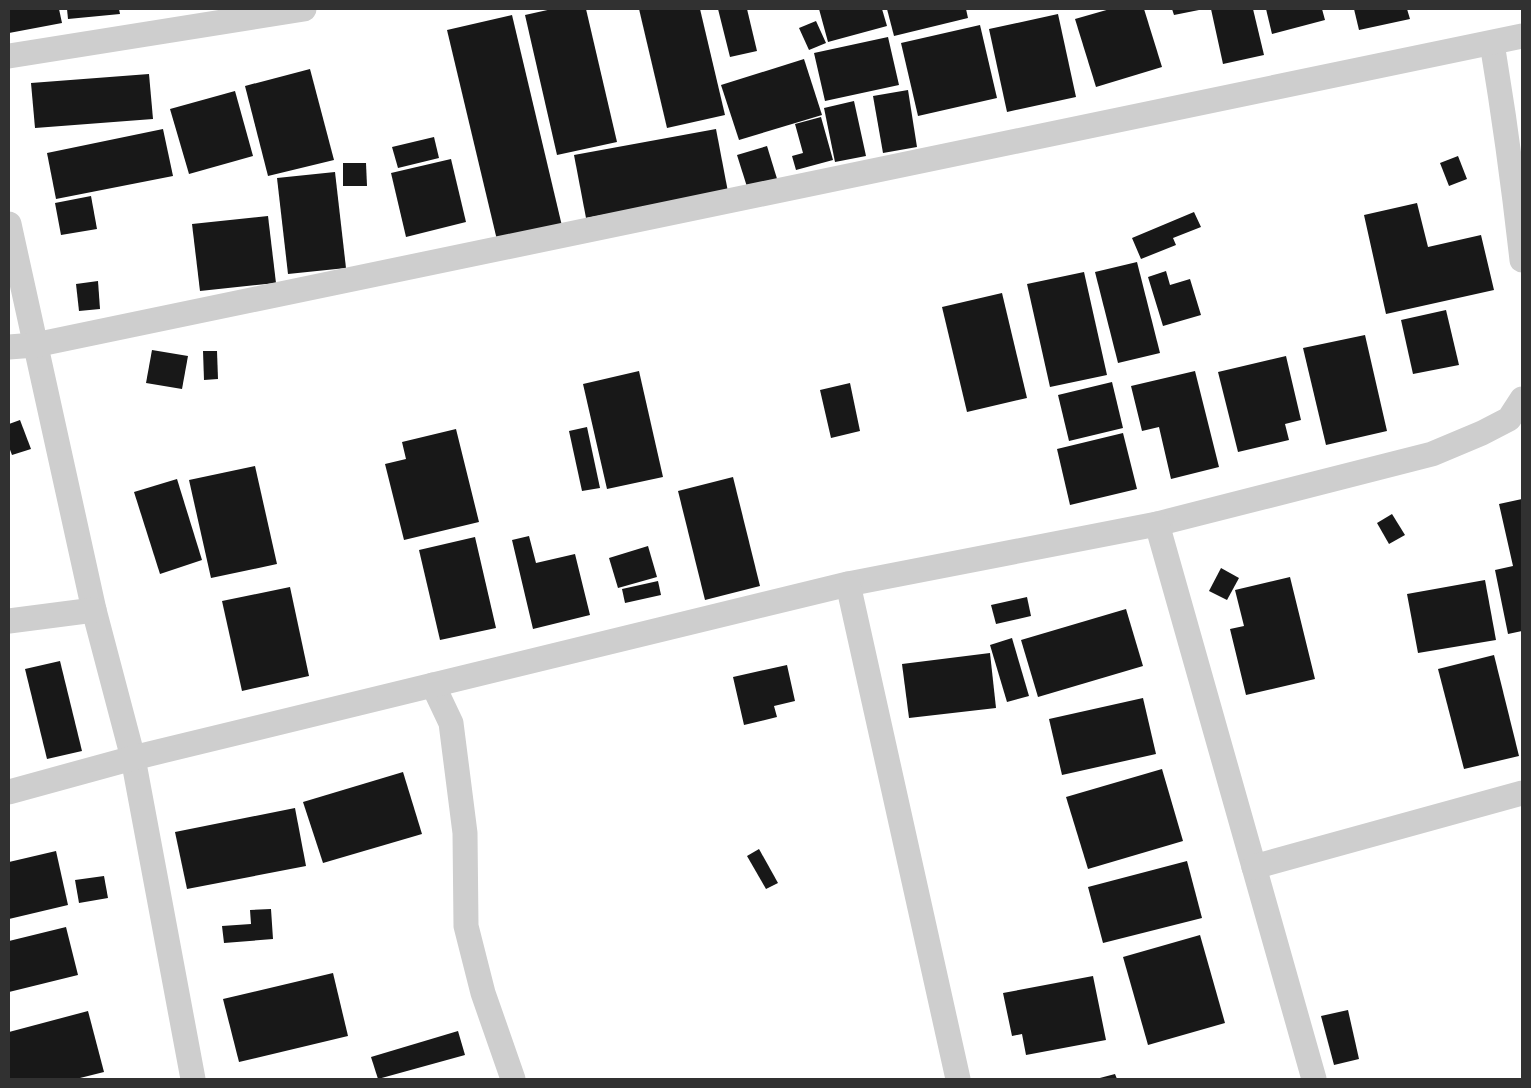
<svg xmlns="http://www.w3.org/2000/svg" width="1531" height="1088" font-family="'Archivo Narrow',sans-serif">
<rect width="100%" height="100%" fill="#fff"/>
<g fill="#181818">
<path d="M9,9H59L62,23L9,33Z"/>
<path d="M67,9H119L120,14L68,19Z"/>
<path d="M552,9H586L617,142L557,155L525,15Z"/>
<path d="M639,9H700L725,115L667,128Z"/>
<path d="M718,9H747L757,51L730,57Z"/>
<path d="M819,9H882L887,26L828,42Z"/>
<path d="M887,9H966L968,18L894,36Z"/>
<path d="M1110,9H1144L1162,67L1096,87L1075,19Z"/>
<path d="M1172,9H1198L1199,10L1174,15Z"/>
<path d="M1211,9H1253L1264,55L1223,64Z"/>
<path d="M1266,9H1322L1325,20L1272,34Z"/>
<path d="M1354,9H1407L1410,19L1359,30Z"/>
<path d="M1058,14L1076,97L1007,112L989,29Z"/>
<path d="M512,15L562,226L497,240L447,30Z"/>
<path d="M816,21L826,43L809,50L799,28Z"/>
<path d="M980,25L997,98L918,116L901,43Z"/>
<path d="M888,37L899,85L825,101L814,53Z"/>
<path d="M804,59L822,115L739,140L721,85Z"/>
<path d="M310,69L334,160L268,176L245,86Z"/>
<path d="M149,74L153,119L35,128L31,83Z"/>
<path d="M908,90L917,147L883,153L873,96Z"/>
<path d="M235,91L253,156L189,174L170,109Z"/>
<path d="M854,101L866,156L835,162L824,108Z"/>
<path d="M821,117L833,160L796,170L792,156L803,153L795,124Z"/>
<path d="M163,129L173,176L56,199L47,153Z"/>
<path d="M716,129L728,192L586,218L574,155Z"/>
<path d="M434,137L439,158L398,168L392,147Z"/>
<path d="M767,146L778,182L748,190L737,155Z"/>
<path d="M1458,156L1467,179L1449,186L1440,163Z"/>
<path d="M451,159L466,222L406,237L391,173Z"/>
<path d="M343,163H366L367,186H343Z"/>
<path d="M335,172L346,268L288,274L277,178Z"/>
<path d="M91,196L97,229L61,235L55,203Z"/>
<path d="M1417,203L1428,247L1481,235L1494,290L1386,314L1364,215Z"/>
<path d="M1194,212L1201,227L1173,238L1176,245L1141,259L1132,238Z"/>
<path d="M268,216L276,283L200,291L192,224Z"/>
<path d="M1137,262L1160,353L1118,363L1095,272Z"/>
<path d="M1166,271L1170,285L1190,279L1201,315L1163,326L1148,277Z"/>
<path d="M1084,272L1107,375L1050,387L1027,284Z"/>
<path d="M98,281L100,309L79,311L76,284Z"/>
<path d="M1002,293L1027,398L967,412L942,307Z"/>
<path d="M1446,310L1459,365L1413,374L1401,320Z"/>
<path d="M1365,335L1387,431L1326,445L1303,348Z"/>
<path d="M152,350L188,356L182,389L146,383Z"/>
<path d="M203,351H217L218,379L204,380Z"/>
<path d="M1286,356L1301,420L1285,424L1289,440L1238,452L1218,372Z"/>
<path d="M639,371L663,477L607,489L583,384Z"/>
<path d="M1195,371L1219,467L1171,479L1159,427L1142,431L1131,386Z"/>
<path d="M1112,382L1123,428L1069,441L1058,395Z"/>
<path d="M850,383L860,431L831,438L820,390Z"/>
<path d="M20,420L31,449L12,455L9,447V424Z"/>
<path d="M587,427L600,488L582,491L569,431Z"/>
<path d="M456,429L479,522L404,540L385,464L406,459L402,442Z"/>
<path d="M1123,433L1137,489L1070,505L1057,449Z"/>
<path d="M255,466L277,564L211,578L189,480Z"/>
<path d="M733,477L760,586L705,600L678,491Z"/>
<path d="M177,479L202,560L160,574L134,492Z"/>
<path d="M1522,499V631L1508,634L1495,570L1513,566L1499,504Z"/>
<path d="M1392,514L1405,535L1389,544L1377,523Z"/>
<path d="M529,536L536,563L575,554L590,615L533,629L512,540Z"/>
<path d="M475,537L496,628L440,640L419,550Z"/>
<path d="M648,546L657,577L618,588L609,558Z"/>
<path d="M1221,568L1239,578L1227,600L1209,591Z"/>
<path d="M1290,577L1315,679L1246,695L1230,629L1244,626L1235,590Z"/>
<path d="M1485,580L1496,640L1418,653L1407,594Z"/>
<path d="M658,581L661,595L625,603L622,589Z"/>
<path d="M290,587L309,676L242,691L222,601Z"/>
<path d="M1027,597L1031,616L996,624L991,605Z"/>
<path d="M1126,609L1143,666L1038,697L1021,640Z"/>
<path d="M1012,638L1029,696L1007,702L990,645Z"/>
<path d="M990,653L996,708L909,718L902,664Z"/>
<path d="M1494,655L1519,756L1464,769L1438,669Z"/>
<path d="M60,661L82,751L47,759L25,669Z"/>
<path d="M787,665L795,701L774,706L777,717L744,725L733,677Z"/>
<path d="M1143,698L1156,754L1062,775L1049,719Z"/>
<path d="M1162,769L1183,841L1088,869L1066,797Z"/>
<path d="M403,772L422,834L323,863L303,802Z"/>
<path d="M295,808L306,866L187,889L175,832Z"/>
<path d="M759,849L778,883L766,889L747,856Z"/>
<path d="M56,851L68,905L9,919V862Z"/>
<path d="M1187,861L1202,918L1103,943L1088,887Z"/>
<path d="M104,876L108,898L79,903L75,880Z"/>
<path d="M271,909L273,939L224,943L222,926L251,924L250,910Z"/>
<path d="M66,927L78,975L9,992V941Z"/>
<path d="M1200,935L1225,1023L1148,1045L1123,957Z"/>
<path d="M333,973L348,1036L239,1062L223,999Z"/>
<path d="M1093,976L1106,1040L1026,1055L1022,1034L1012,1036L1003,993Z"/>
<path d="M1348,1010L1359,1059L1334,1065L1321,1016Z"/>
<path d="M88,1011L104,1072L76,1079H9V1032Z"/>
<path d="M458,1031L465,1055L378,1079L371,1057Z"/>
<path d="M1115,1074L1117,1079H1096Z"/>
</g>
<g fill="none" stroke-linecap="round" stroke-linejoin="round">
<g stroke="#cecece" stroke-width="25">
<path d="M1492,43C1504,115 1514,188 1522,260"/>
<path d="M9,56L304,9"/>
<path d="M9,224L94,610L133,758L193,1079"/>
<path d="M9,347L35,345L1522,36"/>
<path d="M1157,524L1432,454L1482,433L1509,419L1522,399"/>
<path d="M848,584L1157,524L1314,1079"/>
<path d="M9,621L94,610"/>
<path d="M433,685L451,723L465,833L466,926L483,993L513,1079"/>
<path d="M9,792L133,758L848,584L958,1079"/>
<path d="M1254,867L1522,793"/>
</g>
</g>
<rect width="1531" height="1088" fill="none" stroke="#313131" stroke-width="20"/>
</svg>
